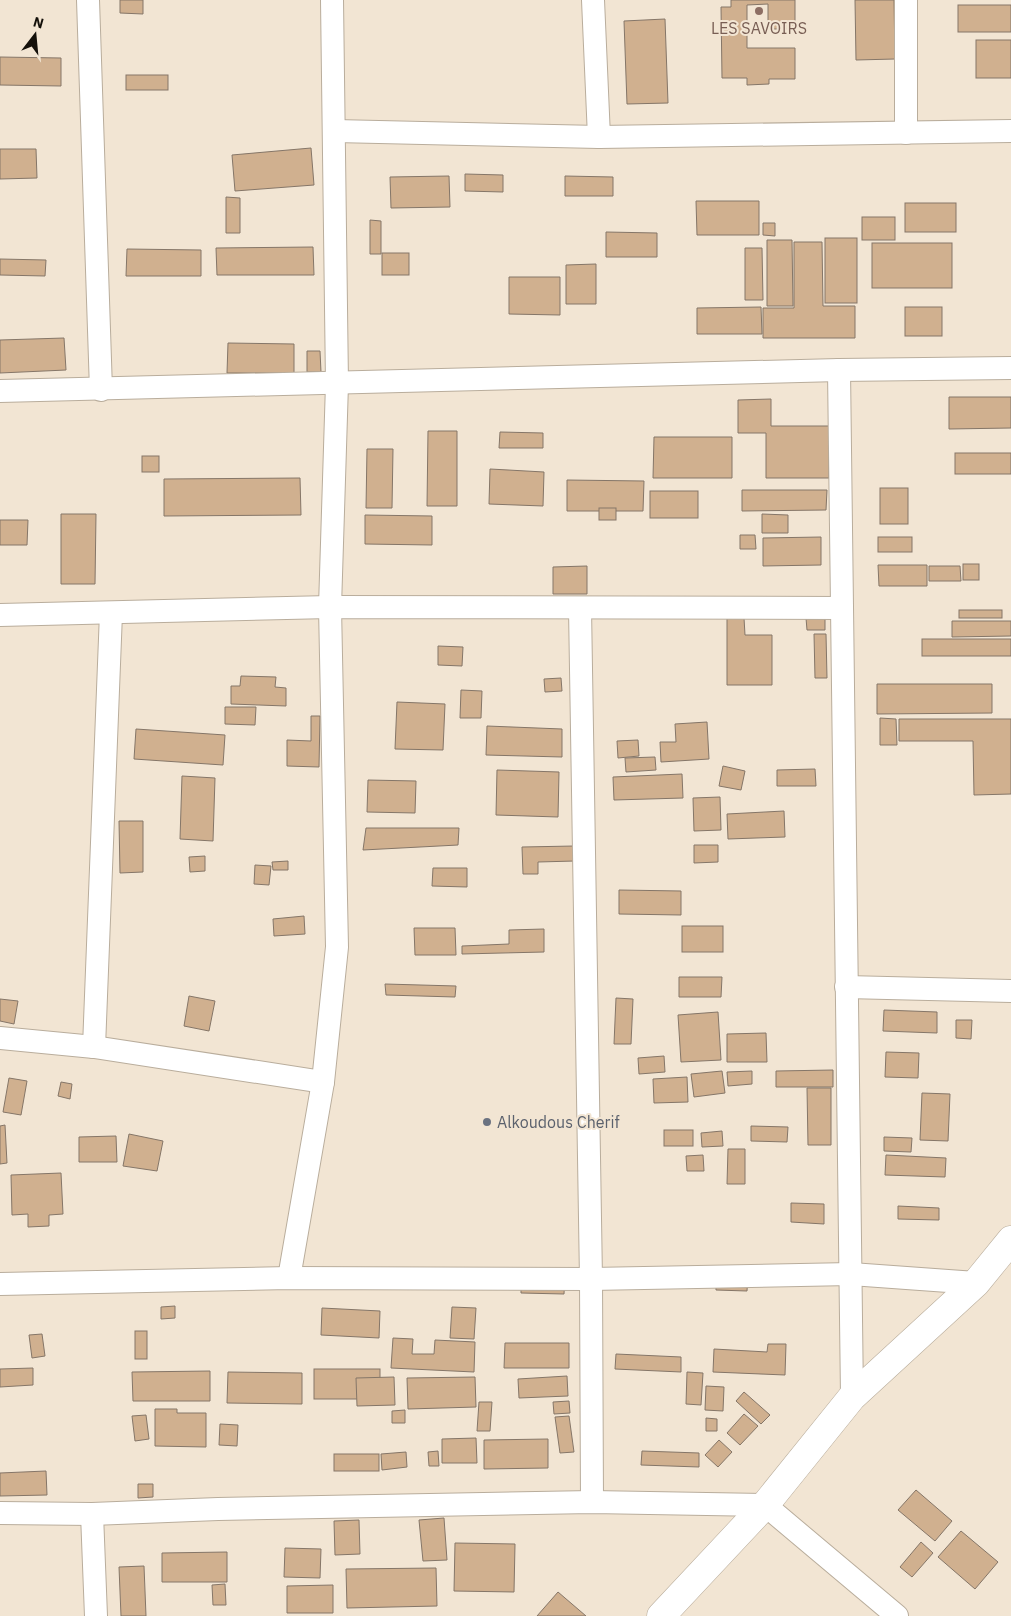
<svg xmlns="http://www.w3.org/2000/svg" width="1011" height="1616" font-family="'IBM Plex Sans',sans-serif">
<rect width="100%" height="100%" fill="#f2e5d3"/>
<g fill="#d0b08f" stroke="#857668">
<path d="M120,0H143V14L120,13Z"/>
<path d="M731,0H795V29H768V4L747,5V48H795V79H769V84L747,85V78H722L721,7H731Z"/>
<path d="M855,0H894L895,59L856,60Z"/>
<rect x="958" y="5" width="53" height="27"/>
<path d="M665,19L668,103L627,104L624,21Z"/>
<rect x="976" y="40" width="35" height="38"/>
<path d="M0,57L61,58V86L0,85Z"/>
<rect x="126" y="75" width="42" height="15"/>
<path d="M311,148L314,185L235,191L232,155Z"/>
<path d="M0,149H36L37,178L0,179Z"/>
<path d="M465,174L503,175V192L465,191Z"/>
<path d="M449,176L450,207L391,208L390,177Z"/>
<path d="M565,176L613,177V196H565Z"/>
<path d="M226,197L240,198V233H226Z"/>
<path d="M696,201H759V235H697Z"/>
<rect x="905" y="203" width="51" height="29"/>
<rect x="862" y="217" width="33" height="23"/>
<path d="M370,220L381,221V254H370Z"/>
<path d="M763,223H775V236L763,235Z"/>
<path d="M606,232L657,233V257H606Z"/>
<rect x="825" y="238" width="32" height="65"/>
<path d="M767,240H792L793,306H767Z"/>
<path d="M794,242H822L823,306H855V338H763V308H794Z"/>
<rect x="872" y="243" width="80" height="45"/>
<path d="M313,247L314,275H217L216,248Z"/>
<path d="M745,248H762L763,300H745Z"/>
<path d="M127,249L201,250V276H126Z"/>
<rect x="382" y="253" width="27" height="22"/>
<path d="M0,259L46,260L45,276L0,275Z"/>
<path d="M596,264V304H566V265Z"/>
<path d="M509,277H560V315L509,314Z"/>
<path d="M761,307L762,334H697V308Z"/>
<rect x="905" y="307" width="37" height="29"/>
<path d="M64,338L66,370L0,373V340Z"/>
<path d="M228,343L294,344V373H227Z"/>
<path d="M307,351H320L321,372H307Z"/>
<path d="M949,397H1011V428L949,429Z"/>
<path d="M771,399V426H829V478H766V433H738V400Z"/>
<path d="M428,431H457V506H427Z"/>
<path d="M500,432L543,433V448H499Z"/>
<path d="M654,437H732V478H653Z"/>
<path d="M367,449H393L392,508H366Z"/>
<rect x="955" y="453" width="56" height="21"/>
<rect x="142" y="456" width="17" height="16"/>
<path d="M490,469L544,472L543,506L489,504Z"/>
<path d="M300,478L301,515L164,516V479Z"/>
<path d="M567,480L644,481L643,511H567Z"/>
<rect x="880" y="488" width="28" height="36"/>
<path d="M742,490H827L826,510L742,511Z"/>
<rect x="650" y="491" width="48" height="27"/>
<rect x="599" y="508" width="17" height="12"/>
<path d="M61,514H96L95,584H61Z"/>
<path d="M762,514L788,515V533H762Z"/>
<path d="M365,515L432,516V545L365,544Z"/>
<path d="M0,520H28L27,545H0Z"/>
<path d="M740,535H755L756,549H740Z"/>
<path d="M821,537V565L763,566V538Z"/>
<rect x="878" y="537" width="34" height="15"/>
<rect x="963" y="564" width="16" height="16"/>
<path d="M878,565H927V586H879Z"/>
<path d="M587,566V594H553V567Z"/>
<path d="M929,566H960L961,581H929Z"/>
<rect x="959" y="610" width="43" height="8"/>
<path d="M727,618H744L745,635H772V685H727Z"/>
<path d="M806,618H825V630H807Z"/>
<path d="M952,621H1011V636L952,637Z"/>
<path d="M814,634H826L827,678H815Z"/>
<rect x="922" y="639" width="89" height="17"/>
<path d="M438,646L463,647L462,666L438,665Z"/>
<path d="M241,676L276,677L275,687L286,688V706L231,704V686H240Z"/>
<path d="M561,678L562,691L545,692L544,679Z"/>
<path d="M877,684H992V713L877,714Z"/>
<path d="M461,690L482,691L481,718H460Z"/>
<path d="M397,702L445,704L443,750L395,749Z"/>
<path d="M225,707H256L255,725L225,724Z"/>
<path d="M311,716H320L319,767L287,766V740L311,741Z"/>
<path d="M880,718L896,719L897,745H880Z"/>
<path d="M899,719H1011V794L974,795L973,741H899Z"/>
<path d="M707,722L709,759L661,762L660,742H676L675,724Z"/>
<path d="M487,726L562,729V757L486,755Z"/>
<path d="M136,729L225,735L223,765L134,759Z"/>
<path d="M638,740L639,756L618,758L617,741Z"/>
<path d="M655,757L656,770L626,772L625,758Z"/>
<path d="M723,766L745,771L741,790L719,786Z"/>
<path d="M815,769L816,786H777V770Z"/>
<path d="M497,770L559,772L558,817L496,815Z"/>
<path d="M682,774L683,798L614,800L613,777Z"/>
<path d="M182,776L215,778L213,841L180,839Z"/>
<path d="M368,780L416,781L415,813L367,812Z"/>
<path d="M720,797L721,830L694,831L693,798Z"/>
<path d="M784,811L785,837L728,839L727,814Z"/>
<path d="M119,821H143V872L120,873Z"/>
<path d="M366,828H459L458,845L363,850Z"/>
<path d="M694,845H718V862L694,863Z"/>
<path d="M574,846L575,861L538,862V874H523L522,847Z"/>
<path d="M205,856V871L190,872L189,857Z"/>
<path d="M288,861V870H273L272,862Z"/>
<path d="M255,865L271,866L269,885L254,884Z"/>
<path d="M433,868H467V887L432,886Z"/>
<path d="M619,890L681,891V915L619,914Z"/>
<path d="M304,916L305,934L274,936L273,919Z"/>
<rect x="682" y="926" width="41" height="26"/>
<path d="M414,928H455L456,955H415Z"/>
<path d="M544,929V952L462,954V946L509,944V930Z"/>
<path d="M679,977H722L721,997H679Z"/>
<path d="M385,984L456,986L455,997L386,995Z"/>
<path d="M189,996L215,1001L209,1031L184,1026Z"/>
<path d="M616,998L633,999L631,1044H614Z"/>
<path d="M0,999L18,1001L14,1024L0,1021Z"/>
<path d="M884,1010L937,1012V1033L883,1031Z"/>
<path d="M718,1012L721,1060L681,1062L678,1015Z"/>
<path d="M956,1020H972L971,1039L956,1038Z"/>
<path d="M766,1033L767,1062H727V1034Z"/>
<path d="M886,1052L919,1053L918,1078L885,1077Z"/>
<path d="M664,1056L665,1072L639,1074L638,1058Z"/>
<path d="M833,1070V1087H776V1071Z"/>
<path d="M722,1071L725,1093L694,1097L691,1074Z"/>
<path d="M752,1071V1084L728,1086L727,1072Z"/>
<path d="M687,1077L688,1102L654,1103L653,1079Z"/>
<path d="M9,1078L27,1081L21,1115L3,1112Z"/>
<path d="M61,1082L72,1084L70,1099L58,1096Z"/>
<path d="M807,1088H831V1145H808Z"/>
<path d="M922,1093L950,1094L948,1141L920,1140Z"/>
<path d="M5,1125L7,1163L0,1164V1126Z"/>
<path d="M751,1126L788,1127L787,1142L751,1141Z"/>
<rect x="664" y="1130" width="29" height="16"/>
<path d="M722,1131L723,1146L702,1147L701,1133Z"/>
<path d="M129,1134L163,1141L157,1171L123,1166Z"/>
<path d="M116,1136L117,1162H79V1137Z"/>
<path d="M884,1137L912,1138L911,1152L884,1151Z"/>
<path d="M728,1149H745V1184H727Z"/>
<path d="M703,1155L704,1171H687L686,1156Z"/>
<path d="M886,1155L946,1158L945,1177L885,1175Z"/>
<path d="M61,1173L63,1214L49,1215V1226L28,1227V1214L12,1215L11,1175Z"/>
<path d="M791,1203L824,1204V1224L791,1222Z"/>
<path d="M898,1206L939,1208V1220L898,1219Z"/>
<path d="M716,1271L748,1273L747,1291L716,1290Z"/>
<path d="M521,1273H565L564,1294L521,1293Z"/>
<path d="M175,1306V1318L161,1319V1307Z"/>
<path d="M452,1307L476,1308L474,1339L450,1338Z"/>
<path d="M322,1308L380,1311L379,1338L321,1335Z"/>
<rect x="135" y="1331" width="12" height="28"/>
<path d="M42,1334L45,1356L32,1358L29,1335Z"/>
<path d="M393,1338L413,1339L412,1354H434L435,1340L475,1342L474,1372L391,1368Z"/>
<path d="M505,1343H569V1368H504Z"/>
<path d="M768,1344H786L785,1375L713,1372L714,1349L767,1352Z"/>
<path d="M616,1354L681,1357V1372L615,1369Z"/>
<path d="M33,1368V1385L0,1387V1369Z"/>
<rect x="314" y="1369" width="66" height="30"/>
<path d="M210,1371V1401H133L132,1372Z"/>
<path d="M228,1372L302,1373V1404L227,1403Z"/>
<path d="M687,1372L703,1373L701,1405L686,1404Z"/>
<path d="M567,1376L568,1396L519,1398L518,1379Z"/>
<path d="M394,1377L395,1405L357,1406L356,1378Z"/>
<path d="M475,1377L476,1407L408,1409L407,1378Z"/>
<path d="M706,1386L724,1387L723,1411L705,1410Z"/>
<path d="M744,1392L770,1415L761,1424L736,1401Z"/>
<path d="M569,1401L570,1413L554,1414L553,1402Z"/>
<path d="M479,1402H492L490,1431H477Z"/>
<path d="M155,1409H177V1413H206V1447L155,1446Z"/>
<path d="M405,1410V1423H392V1411Z"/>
<path d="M744,1414L758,1426L740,1445L727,1433Z"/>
<path d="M146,1415L149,1439L135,1441L132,1416Z"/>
<path d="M569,1416L574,1452L560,1453L555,1417Z"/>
<path d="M706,1418L717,1419V1431H706Z"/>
<path d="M220,1424L238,1425L237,1446L219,1445Z"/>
<path d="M476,1438L477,1463H442V1439Z"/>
<path d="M548,1439V1468L484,1469V1440Z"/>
<path d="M719,1440L732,1452L718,1467L705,1455Z"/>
<path d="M438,1451L439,1466H429L428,1452Z"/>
<path d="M642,1451L699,1453V1467L641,1465Z"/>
<path d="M406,1452L407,1467L382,1470L381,1454Z"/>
<rect x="334" y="1454" width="45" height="17"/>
<path d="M46,1471L47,1495L0,1496V1473Z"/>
<path d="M138,1484H153V1497L138,1498Z"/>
<path d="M916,1490L952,1521L935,1541L898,1510Z"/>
<path d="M444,1518L447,1560L423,1561L419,1520Z"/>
<path d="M359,1520L360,1554L335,1555L334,1521Z"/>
<path d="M961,1531L998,1562L975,1589L938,1557Z"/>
<path d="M921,1542L933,1553L912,1577L900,1567Z"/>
<path d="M455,1543L515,1544L514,1592L454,1591Z"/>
<path d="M285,1548L321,1549L320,1578L284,1577Z"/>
<path d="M227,1552V1582H162V1553Z"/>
<path d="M144,1566L146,1616H121L119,1567Z"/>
<path d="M436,1568L437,1606L347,1608L346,1569Z"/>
<path d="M225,1584L226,1605H213L212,1585Z"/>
<path d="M333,1585V1613H287V1586Z"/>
<path d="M558,1592L586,1616H537Z"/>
</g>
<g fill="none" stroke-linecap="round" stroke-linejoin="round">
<defs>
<g id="minor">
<path d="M88,0L101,390"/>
<path d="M593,0L599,137"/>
<path d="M335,131L599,137L1011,131"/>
<path d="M906,133V0"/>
<path d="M839,370L852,1397"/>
<path d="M0,391L839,370L1011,368"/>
<path d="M580,608L591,1279L592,1502"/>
<path d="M0,615L330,607L842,608"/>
<path d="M846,987L1011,991"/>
<path d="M0,1038L94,1047L323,1082"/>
<path d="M94,1047L111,613"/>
<path d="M289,1278L323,1082L337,947L330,607L337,384L332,0"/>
<path d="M0,1284L289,1278L591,1279L851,1274L976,1283"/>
<path d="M0,1513L92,1514L218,1509L592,1502L765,1505L897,1616"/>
<path d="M92,1514L96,1616"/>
</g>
<path id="tertiary" d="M661,1616L765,1505L852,1397L976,1283L1011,1240"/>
</defs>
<use href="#minor" stroke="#b9ad9c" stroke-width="24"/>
<use href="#tertiary" stroke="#b9ad9c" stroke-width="29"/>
<use href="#minor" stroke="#fff" stroke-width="22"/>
<use href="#tertiary" stroke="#fff" stroke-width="28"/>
</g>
<circle fill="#8d6e63" stroke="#f2e5d3" stroke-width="2" cx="759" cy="11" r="5"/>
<circle fill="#6b7280" stroke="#f2e5d3" stroke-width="2" cx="487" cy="1122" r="5"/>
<g text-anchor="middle" stroke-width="4" stroke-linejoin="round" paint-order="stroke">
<g font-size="16" fill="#785e54" stroke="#f2e5d3">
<text x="759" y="34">LES SAVOIRS</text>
</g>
<g font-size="16" fill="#5b616d" stroke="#f2e5d3" text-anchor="start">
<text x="497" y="1128">Alkoudous Cherif</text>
</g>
</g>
<g transform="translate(35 35) rotate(16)" stroke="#f2e5d3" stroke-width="4" paint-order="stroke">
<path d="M0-4L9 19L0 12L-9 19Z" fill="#14100a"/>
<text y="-8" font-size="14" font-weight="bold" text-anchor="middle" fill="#14100a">N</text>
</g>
</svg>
